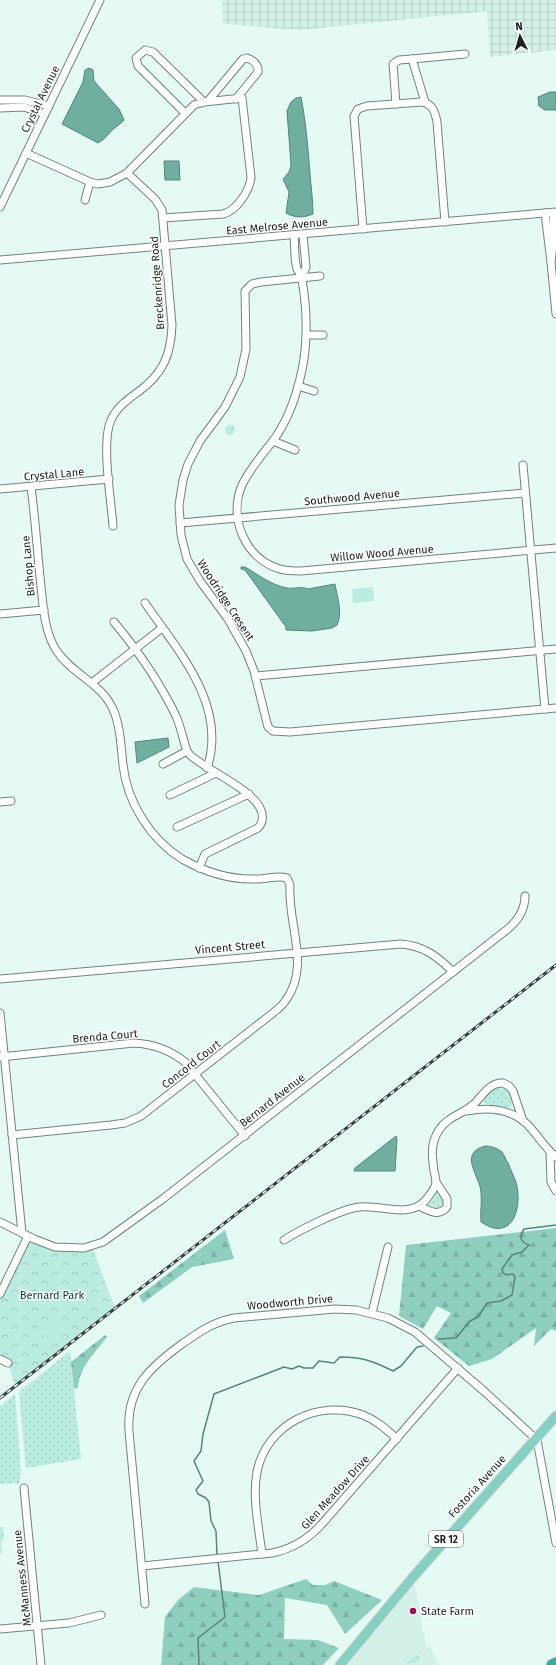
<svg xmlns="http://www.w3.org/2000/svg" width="556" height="1665" font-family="'Fira Sans',sans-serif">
<defs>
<pattern id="industrial-grid" width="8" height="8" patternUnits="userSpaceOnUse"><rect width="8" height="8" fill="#d3f1e9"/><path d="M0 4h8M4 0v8" fill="none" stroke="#b5cec8"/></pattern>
<pattern id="grass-dots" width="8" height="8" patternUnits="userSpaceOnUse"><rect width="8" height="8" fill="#baede0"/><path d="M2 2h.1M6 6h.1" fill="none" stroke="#9fcbc0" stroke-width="1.8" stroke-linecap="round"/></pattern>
<pattern id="forest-firs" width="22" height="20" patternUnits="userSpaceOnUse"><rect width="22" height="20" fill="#8ecfbf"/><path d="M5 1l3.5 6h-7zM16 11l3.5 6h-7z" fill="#7ab1a4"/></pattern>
<pattern id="park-crowns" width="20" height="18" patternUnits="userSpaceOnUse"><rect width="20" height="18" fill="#baede0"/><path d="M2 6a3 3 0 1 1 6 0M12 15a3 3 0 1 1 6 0" fill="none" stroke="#9fcbc0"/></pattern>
</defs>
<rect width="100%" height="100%" fill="#e5faf5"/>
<path fill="#d3f1e9" d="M413,1577L422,1619L421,1623L427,1647L430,1646L438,1665H341Z"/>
<path fill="url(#industrial-grid)" d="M222,0H556V50L490,57L487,11L301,30L223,24Z"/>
<g fill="url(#grass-dots)">
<path d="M499,1086C509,1088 511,1096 512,1105L509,1108L486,1104L483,1101L492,1088Z"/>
<path d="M438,1192L444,1199V1206L437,1210L430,1208L429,1204Z"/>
<path d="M70,1351L81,1459L26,1468L19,1392Z"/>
<path d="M15,1394L21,1472L19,1483L0,1484V1406Z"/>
<path d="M417,1654L420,1660L407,1665L406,1663Z"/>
</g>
<g fill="url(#forest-firs)">
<path d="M556,1228V1331L551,1329L534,1346L536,1328L492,1359L469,1366L434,1338L451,1313L437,1306L423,1329L399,1316L406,1245Z"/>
<path d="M225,1230L234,1259L192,1267L143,1303L139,1296Z"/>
<path d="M105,1335L107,1337C95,1353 79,1367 78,1388L74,1389L71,1362Z"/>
<path d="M306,1579L313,1585H325L334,1581L382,1600L345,1634L327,1605L285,1598L284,1639L318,1640L339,1648L323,1665H161L165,1617L178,1600L194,1587L259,1595Z"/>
</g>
<g fill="url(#park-crowns)">
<circle cx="230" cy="430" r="5"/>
<path d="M28,1236L47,1244L92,1246L115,1308L15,1386L8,1363L0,1359V1293Z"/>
<path d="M0,1527H3L4,1540H1L2,1553L0,1554Z"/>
</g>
<g fill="#baede0">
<path d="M373,587L374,601L353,603L352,589Z"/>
<path d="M55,1314L63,1324L46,1338L38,1328Z"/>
</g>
<g fill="#6fafa0" stroke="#56857a">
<path d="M89,68L93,70L94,81L119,109L124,120C121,124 119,124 116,127C109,132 106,139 98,143L62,124L83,82L85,70Z"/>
<path d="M550,92H556V110H545L539,106L538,97Z"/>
<path d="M301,97C306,123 308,148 310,174C311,187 313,200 313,214C303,218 295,218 286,213L289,192L283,179L289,172L291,165L287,111L291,102L296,98Z"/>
<path d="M164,161H179L180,180H165Z"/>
<path d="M241,567H245C259,575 271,585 287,588C294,589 303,586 308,589L335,584C337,596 343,613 337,625L332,628L312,631L286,630V627L245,570L241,569Z"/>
<path d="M168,738L169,747L137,763L135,742Z"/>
<path d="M396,1136L397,1139L395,1171H354L355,1168Z"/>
<path d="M485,1146C491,1146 497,1148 502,1152C504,1155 506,1160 508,1163C511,1171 515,1178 517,1186C522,1212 510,1242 481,1222C480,1212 482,1203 481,1193C481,1177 457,1154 485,1146Z"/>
</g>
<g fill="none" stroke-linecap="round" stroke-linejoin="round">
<g stroke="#56857a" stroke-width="1.5">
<path d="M438,1339L456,1338L470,1321L478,1317L487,1303L501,1301L512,1295L515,1277L513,1274L507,1275L503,1273L502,1269L512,1255L522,1252L529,1245C520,1242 519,1237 524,1229L556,1225"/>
<path d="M217,1555L216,1531L211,1521L209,1502L206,1498L198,1494L196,1490L203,1481L194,1461L201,1451L203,1434L214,1394L284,1367L292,1369L299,1366L304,1368H313L319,1361L334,1363L340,1357C362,1357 373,1361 393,1371L401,1366L417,1347L423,1346"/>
<path d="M199,1665L198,1638L225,1617L218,1561"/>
</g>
<defs>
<g id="minor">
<path d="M412,59L465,54"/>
<path d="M0,100H25L49,106"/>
<path d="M208,101L243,59L247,58C253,60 259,65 258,72L236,99"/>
<path d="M396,104L393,64L399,60L412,59L425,102"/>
<path d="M0,108L24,107L45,114"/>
<path d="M185,113L138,66L136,58L145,50L153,52L204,102"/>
<path d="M26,153L90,182L98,184L110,182L127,173L194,105L204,102L242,98L251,177C250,191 236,211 223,214L163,218"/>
<path d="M85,200L90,182"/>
<path d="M0,207L100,0"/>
<path d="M545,213L551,262L554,234L553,213"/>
<path d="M363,229L354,116L358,109L367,106L422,102C433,104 435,112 437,122L445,222"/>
<path d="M294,235C295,246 294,259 297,269C299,273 302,276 302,280C307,308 308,342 302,370C297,394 289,418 275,438C264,453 250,468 242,485C228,518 245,559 280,569C286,571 294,571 301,571L556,548"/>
<path d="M0,260L556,212"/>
<path d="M551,262L556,314"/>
<path d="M320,276L261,282L252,284L245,291L246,349L240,377L225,407L200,441L188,464L183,480L179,505L181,535L187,559L200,581L228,619L246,651L254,671L268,727L273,731L290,732L556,708"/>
<path d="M302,278L306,267L303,235"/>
<path d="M306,335H323"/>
<path d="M298,386L314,391"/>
<path d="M273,441L295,450"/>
<path d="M523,465L545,709"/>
<path d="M0,489L109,479"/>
<path d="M180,523L525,493"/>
<path d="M113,526C111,499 101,442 111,420C117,407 127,400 138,392C163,374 171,355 172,325L162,210L155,199L127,173"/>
<path d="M145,603C178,651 228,705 207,768"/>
<path d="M0,614L44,610"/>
<path d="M114,622C139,652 159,681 176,716C181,727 183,740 187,751L190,755C207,770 251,789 260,808C264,815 263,823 258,828L205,854L199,868"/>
<path d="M256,676L556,649"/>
<path d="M93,682L162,628"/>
<path d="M163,764L187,751"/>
<path d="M170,795L216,773"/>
<path d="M0,802L11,801"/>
<path d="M177,827L249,794"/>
<path d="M0,979L401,944C424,946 437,956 453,972"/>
<path d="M0,1013L22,1233"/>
<path d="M0,1057L134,1043C153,1044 170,1050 185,1062L245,1136"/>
<path d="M467,1111C488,1107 511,1109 527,1124C537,1134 544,1147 556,1157"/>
<path d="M12,1135L111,1125L125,1123L141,1116L273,1013C278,1009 283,1005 286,1000C311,966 287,922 290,885L287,878C279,875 266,879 257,879C231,880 205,872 182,859C150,839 127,802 123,765C121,748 121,730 115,714C104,683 73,676 56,650C43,629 43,601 40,577C37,547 35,517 31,487"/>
<path d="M550,1152L551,1182L556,1191"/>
<path d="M419,1206C429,1211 439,1217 447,1207V1199L436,1182"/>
<path d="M0,1222L34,1239L55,1247L84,1248L103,1242L164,1198L509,928C518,920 525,909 525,896"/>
<path d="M284,1240C300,1230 341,1209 359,1207C381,1204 407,1219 425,1201C429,1196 435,1189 436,1183C436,1179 435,1175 434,1171C432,1156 430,1144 439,1130C448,1116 464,1114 475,1103C483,1095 490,1082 503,1083L509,1086L513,1091L523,1121"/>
<path d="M0,1294L28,1236"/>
<path d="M372,1313L388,1247"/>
<path d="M0,1359L8,1363"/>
<path d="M24,1488L41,1665"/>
<path d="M262,1554C259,1529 252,1497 257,1472C266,1425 318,1398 363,1415C376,1420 386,1429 397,1439"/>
<path d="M142,1566L272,1553C292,1549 307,1540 321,1525L458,1368"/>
<path d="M145,1604L129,1431C126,1389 150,1367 182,1344C199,1332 213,1322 234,1318L335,1309L356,1310L388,1318L415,1332L485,1392L537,1440L556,1543"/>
<path d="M0,1629L69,1623L101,1615"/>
</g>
<path id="major" d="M340,1665L413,1577L556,1416"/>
<path id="highway" d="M552,1665L556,1663"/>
</defs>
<use href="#minor" stroke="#71847f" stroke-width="9"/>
<use href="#major" stroke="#d6d7d7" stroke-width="11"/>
<use href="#highway" stroke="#d6d7d7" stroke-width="13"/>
<use href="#minor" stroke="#fff" stroke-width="7"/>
<use href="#major" stroke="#84d0c2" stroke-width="9"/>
<use href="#highway" stroke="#32b099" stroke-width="11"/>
<defs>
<path id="rail" d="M0,1398L556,965"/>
</defs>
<use href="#rail" stroke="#37403e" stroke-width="3"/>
<use href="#rail" stroke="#fff" stroke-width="1.5" stroke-dasharray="4.5" stroke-linecap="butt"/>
</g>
<circle fill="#9f0f59" stroke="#fff" stroke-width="1.5" cx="413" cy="1611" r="4"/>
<g text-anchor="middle" stroke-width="3" stroke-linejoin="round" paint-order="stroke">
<rect fill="#fff" stroke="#5f6463" stroke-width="1" x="429" y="1531" width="34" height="16" rx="3"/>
<g font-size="10" font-weight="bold" fill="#1b2220">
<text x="446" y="1543">SR 12</text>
</g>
<g font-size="11" fill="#1b2220" stroke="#fff">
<text transform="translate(40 99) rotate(-64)" y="4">Crystal Avenue</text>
<text transform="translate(277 226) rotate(-5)" y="4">East Melrose Avenue</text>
<text transform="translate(157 283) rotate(-94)" y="4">Breckenridge Road</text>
<text transform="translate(54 474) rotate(-5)" y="4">Crystal Lane</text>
<text transform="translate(352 497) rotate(-5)" y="4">Southwood Avenue</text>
<text transform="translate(382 553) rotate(-5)" y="4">Willow Wood Avenue</text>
<text transform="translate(28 566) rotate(-95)" y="4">Bishop Lane</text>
<text transform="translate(226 600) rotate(57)" y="4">Woodridge Cresent</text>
<text transform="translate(230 947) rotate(-5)" y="4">Vincent Street</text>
<text transform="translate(105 1036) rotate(-5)" y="4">Brenda Court</text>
<text transform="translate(191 1064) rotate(-38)" y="4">Concord Court</text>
<text transform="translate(272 1100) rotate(-38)" y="4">Bernard Avenue</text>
<text transform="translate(290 1302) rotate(-5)" y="4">Woodworth Drive</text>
<text transform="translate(477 1486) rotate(-48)" y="4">Fostoria Avenue</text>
<text transform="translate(335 1492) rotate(-48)" y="4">Glen Meadow Drive</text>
<text transform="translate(22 1578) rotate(-96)" y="4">McManness Avenue</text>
</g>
<g font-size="11" fill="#003c32" stroke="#fff">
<text x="52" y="1299">Bernard Park</text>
</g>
<g font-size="11" fill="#1b2220" stroke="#fff" text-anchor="start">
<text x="421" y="1615">State Farm</text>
</g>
</g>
<g transform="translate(520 36) rotate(355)" stroke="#ffffff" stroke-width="3" paint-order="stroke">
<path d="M0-3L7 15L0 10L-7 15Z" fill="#1b2220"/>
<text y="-6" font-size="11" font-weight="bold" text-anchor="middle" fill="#1b2220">N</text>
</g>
</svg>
